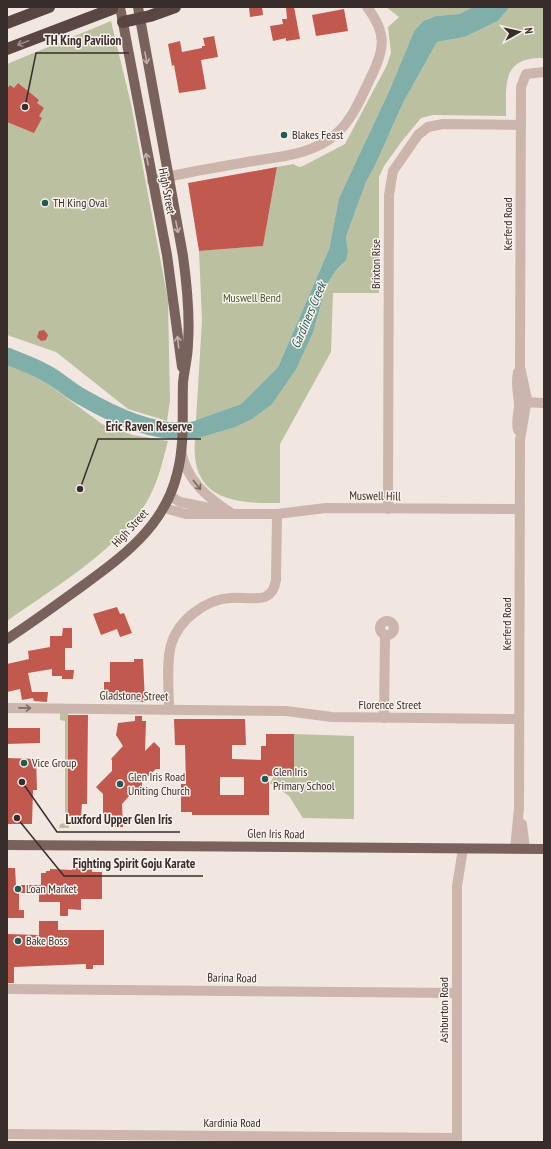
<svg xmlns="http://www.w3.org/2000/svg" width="551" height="1149" font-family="'PT Sans Narrow',sans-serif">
<rect width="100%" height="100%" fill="#f2e7e0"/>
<g fill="#bbc1a0">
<path d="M386,7H473L459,14L436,16L423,21L414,31L390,89L339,198L329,249L278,367L241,404L196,420L202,320L199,251L263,246L277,167L293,164L299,167L303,166L345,144L387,65L391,53L388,27L399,17Z"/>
<path d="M510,7H544V58C502,57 506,83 506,116L433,115L421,118L402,141L384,166L379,177V293H333L331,352L280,444V503C232,504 190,499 195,439L233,428L284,385L296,368L313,333L326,286L335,272L342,265L348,251L346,237L366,182L374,168L403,103L437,42L465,37L498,21Z"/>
<path d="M111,21L131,104L168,300L170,401L167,421L128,409L56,352L7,335V64Z"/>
<path d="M7,363L41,379L102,424L133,435L168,441C163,460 159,478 150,496C124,547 53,588 7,621Z"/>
<path d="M60,712H68L69,828H59L60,824L65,823V721L60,720Z"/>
<path d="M294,734L354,736V819L303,818L289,796L270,783L274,776H293Z"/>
</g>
<path fill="#80afaa" d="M473,7H510L498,21L465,37L437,42L403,103L374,168L366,182L346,237L348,251L346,260L335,272L326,286L313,333L296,369L272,404L252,419L233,428L195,439L196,420L241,404L278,367L329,249L339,198L390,89L414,31L423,21L436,16L459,14Z"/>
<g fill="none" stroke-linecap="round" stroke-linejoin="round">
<path stroke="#80afaa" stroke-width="17" d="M7,356C20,361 34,366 46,373C59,380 69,390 82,397C113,415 158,436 194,430C202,428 210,425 218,422"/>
</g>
<g fill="#c2594e" fill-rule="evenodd">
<path d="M249,7H262L263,15L250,17Z"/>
<path d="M286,7H294L300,39L286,41V38L273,41L270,26L283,24L282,19H287Z"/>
<path d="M344,9L348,31L316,36L312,15Z"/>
<path d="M214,36L218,57L201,60L206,89L179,93L174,65L172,66L168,44L180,41L182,52L202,48V46H205L203,38Z"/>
<path d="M18,83L39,100L37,103L44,108L39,116L42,118L34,133L7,122V89L10,85L14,88Z"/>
<path d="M277,167L263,246L199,251L188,183Z"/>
<path d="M44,330L48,335L46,340L41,341L37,337L39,331Z"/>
<path d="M117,607L120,614L124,613L132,633L120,637L117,629L101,635L93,614Z"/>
<path d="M63,628H72V648H65V670H74L73,679H62V676H52V669L28,673L32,692H48L47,702L34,701L33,698L22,700L20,689L7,692V664L29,659L28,651L50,647V636H62Z"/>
<path d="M134,659H143L145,702L104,700V682H110V662H134Z"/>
<path d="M68,715H88L87,804H82L81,816H68Z"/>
<path d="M135,716H142V721H146L145,751L154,742L160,748V769H156L142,782V792L138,796H129L122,804L123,827H115V816H103V794L96,787L112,771V760L111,759L123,746L116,735L118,723L135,721Z"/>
<path d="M174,719H245L246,745H232V759L261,760V746H266V734H294V776H269V815H192V812H181V784H186L185,745H175ZM220,777H244V795H220Z"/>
<path d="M7,728H40V743L7,744Z"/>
<path d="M7,758L36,759L37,790H33L32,824H7Z"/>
<path d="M72,867H92V872H102V899H81V910L68,909V916H60V902H39V893H19V910H24V918H7V868H15L16,885H41V873H46V871H50V869L72,870Z"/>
<path d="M39,921H58V930H104V965H93V969H86V964L14,967V983H7V934L39,935Z"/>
</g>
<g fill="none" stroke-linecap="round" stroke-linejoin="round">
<g stroke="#cbb5ac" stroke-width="10">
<path d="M152,181C183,172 215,168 247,162C277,157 313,155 336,134C353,119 361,97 371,77C385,49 387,33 367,7"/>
<path d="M522,402L544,403"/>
<path d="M518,430C516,421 518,415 519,407C519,395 515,385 518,372"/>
<path d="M181,451C187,481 207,497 231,513"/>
<path d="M170,496L180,502L219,510"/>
<path d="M164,508L186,514H277L326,508L520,509"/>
<path d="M388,509L389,195L393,171L418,135L428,127L443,124L521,125"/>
<circle cx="387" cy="628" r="7"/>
<path d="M7,708L286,711L332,717L519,719"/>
<path d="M169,710C169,689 166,664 171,645C178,620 206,599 231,598C242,597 254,600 265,597C272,594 275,587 276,580L277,514"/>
<path d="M384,718L385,635"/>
<path d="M522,824L525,849"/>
<path d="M515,849L519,808L520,440L527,399L520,367L521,87L526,74L544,72"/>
<path d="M7,989L457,993"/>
<path d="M7,1134L457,1138"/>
<path d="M457,1142V886L463,849"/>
</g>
<g stroke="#7a625c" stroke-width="10">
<path d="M120,7L167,255L182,367"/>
<path d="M7,639C30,624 52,608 74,592C118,560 164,529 177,474C185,445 182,413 183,383C184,370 188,357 188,344C190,315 187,285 183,256L138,7"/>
<path d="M7,845L544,849"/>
</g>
<g stroke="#594642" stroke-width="12">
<path d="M123,22L150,16L175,7"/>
<path d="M7,23L49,7"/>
<path d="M7,49L112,9"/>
</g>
</g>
<defs><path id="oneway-shaft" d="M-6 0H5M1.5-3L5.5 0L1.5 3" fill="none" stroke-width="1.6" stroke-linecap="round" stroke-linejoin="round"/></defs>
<use stroke="#998b86" href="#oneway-shaft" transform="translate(23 43) rotate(159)"/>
<g stroke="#c0b1ac">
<use href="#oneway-shaft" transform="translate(146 58) rotate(80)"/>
<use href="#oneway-shaft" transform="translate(147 159) rotate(-101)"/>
<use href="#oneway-shaft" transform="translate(177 227) rotate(79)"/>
<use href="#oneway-shaft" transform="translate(178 342) rotate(-97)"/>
</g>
<g stroke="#7b6a65">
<use href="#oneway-shaft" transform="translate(197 485) rotate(52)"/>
<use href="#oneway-shaft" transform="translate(25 708) rotate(1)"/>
</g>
<g fill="#215954" stroke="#faf2ed" stroke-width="1.5">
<circle cx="284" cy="135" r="4"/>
<circle cx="45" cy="203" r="4"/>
<circle cx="24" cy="763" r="4"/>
<circle cx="265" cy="779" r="4"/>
<circle cx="120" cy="784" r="4"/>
<circle cx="18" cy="889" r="4"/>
<circle cx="18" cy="941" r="4"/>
</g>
<g text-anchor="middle" stroke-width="3" stroke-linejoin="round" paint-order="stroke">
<g font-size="12" fill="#392d2b" stroke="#faf2ed" text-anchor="start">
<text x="292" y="139">Blakes Feast</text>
<text x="53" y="207">TH King Oval</text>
<text x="32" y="767">Vice Group</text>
<text x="273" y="776">Glen Iris<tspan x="273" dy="14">Primary School</tspan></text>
<text x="128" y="781">Glen Iris Road<tspan x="128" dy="14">Uniting Church</tspan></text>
<text x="26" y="893">Loan Market</text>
<text x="26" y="945">Bake Boss</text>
</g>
<g font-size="12" fill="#392d2b" stroke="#faf2ed">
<text transform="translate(167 191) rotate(79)" y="4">High Street</text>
<text transform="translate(508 224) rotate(-90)" y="4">Kerferd Road</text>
<text transform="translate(376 264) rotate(-90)" y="4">Brixton Rise</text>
<text transform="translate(375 496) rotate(1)" y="4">Muswell Hill</text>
<text transform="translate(130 528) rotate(-47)" y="4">High Street</text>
<text transform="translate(507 624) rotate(-90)" y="4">Kerferd Road</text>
<text transform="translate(134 696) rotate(1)" y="4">Gladstone Street</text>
<text x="390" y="709">Florence Street</text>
<text transform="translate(276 834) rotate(1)" y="4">Glen Iris Road</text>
<text transform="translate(232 978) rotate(1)" y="4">Barina Road</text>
<text transform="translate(444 1010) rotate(-90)" y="4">Ashburton Road</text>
<text x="232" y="1127">Kardinia Road</text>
</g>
<g font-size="12" fill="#4e562f" stroke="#faf2ed">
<text x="252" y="302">Muswell Bend</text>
</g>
<g font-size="13" font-style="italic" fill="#215954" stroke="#faf2ed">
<text transform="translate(308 315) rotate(-67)" y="5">Gardiners Creek</text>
</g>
</g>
<path fill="none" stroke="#392d2b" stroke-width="1.5" d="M25 107L36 53H129M80 489L98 439H201M22 782L57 832H180M17 818L64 876H203"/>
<g fill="#392d2b" stroke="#faf2ed" stroke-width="1.5">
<circle cx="25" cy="107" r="4"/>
<circle cx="80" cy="489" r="4"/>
<circle cx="22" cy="782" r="4"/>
<circle cx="17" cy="818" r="4"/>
</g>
<g font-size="13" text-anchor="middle" font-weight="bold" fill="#392d2b" stroke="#faf2ed" stroke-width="3" stroke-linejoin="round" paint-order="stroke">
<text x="83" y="45">TH King Pavilion</text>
<text x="149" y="431">Eric Raven Reserve</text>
<text x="119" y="824">Luxford Upper Glen Iris</text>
<text x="134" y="868">Fighting Spirit Goju Karate</text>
</g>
<rect width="551" height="1149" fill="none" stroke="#392d2b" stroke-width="16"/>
<g transform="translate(519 32) rotate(82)" stroke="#faf2ed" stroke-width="3" paint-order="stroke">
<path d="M0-3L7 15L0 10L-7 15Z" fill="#392d2b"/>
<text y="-6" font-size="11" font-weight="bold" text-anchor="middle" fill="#392d2b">N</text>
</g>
</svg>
